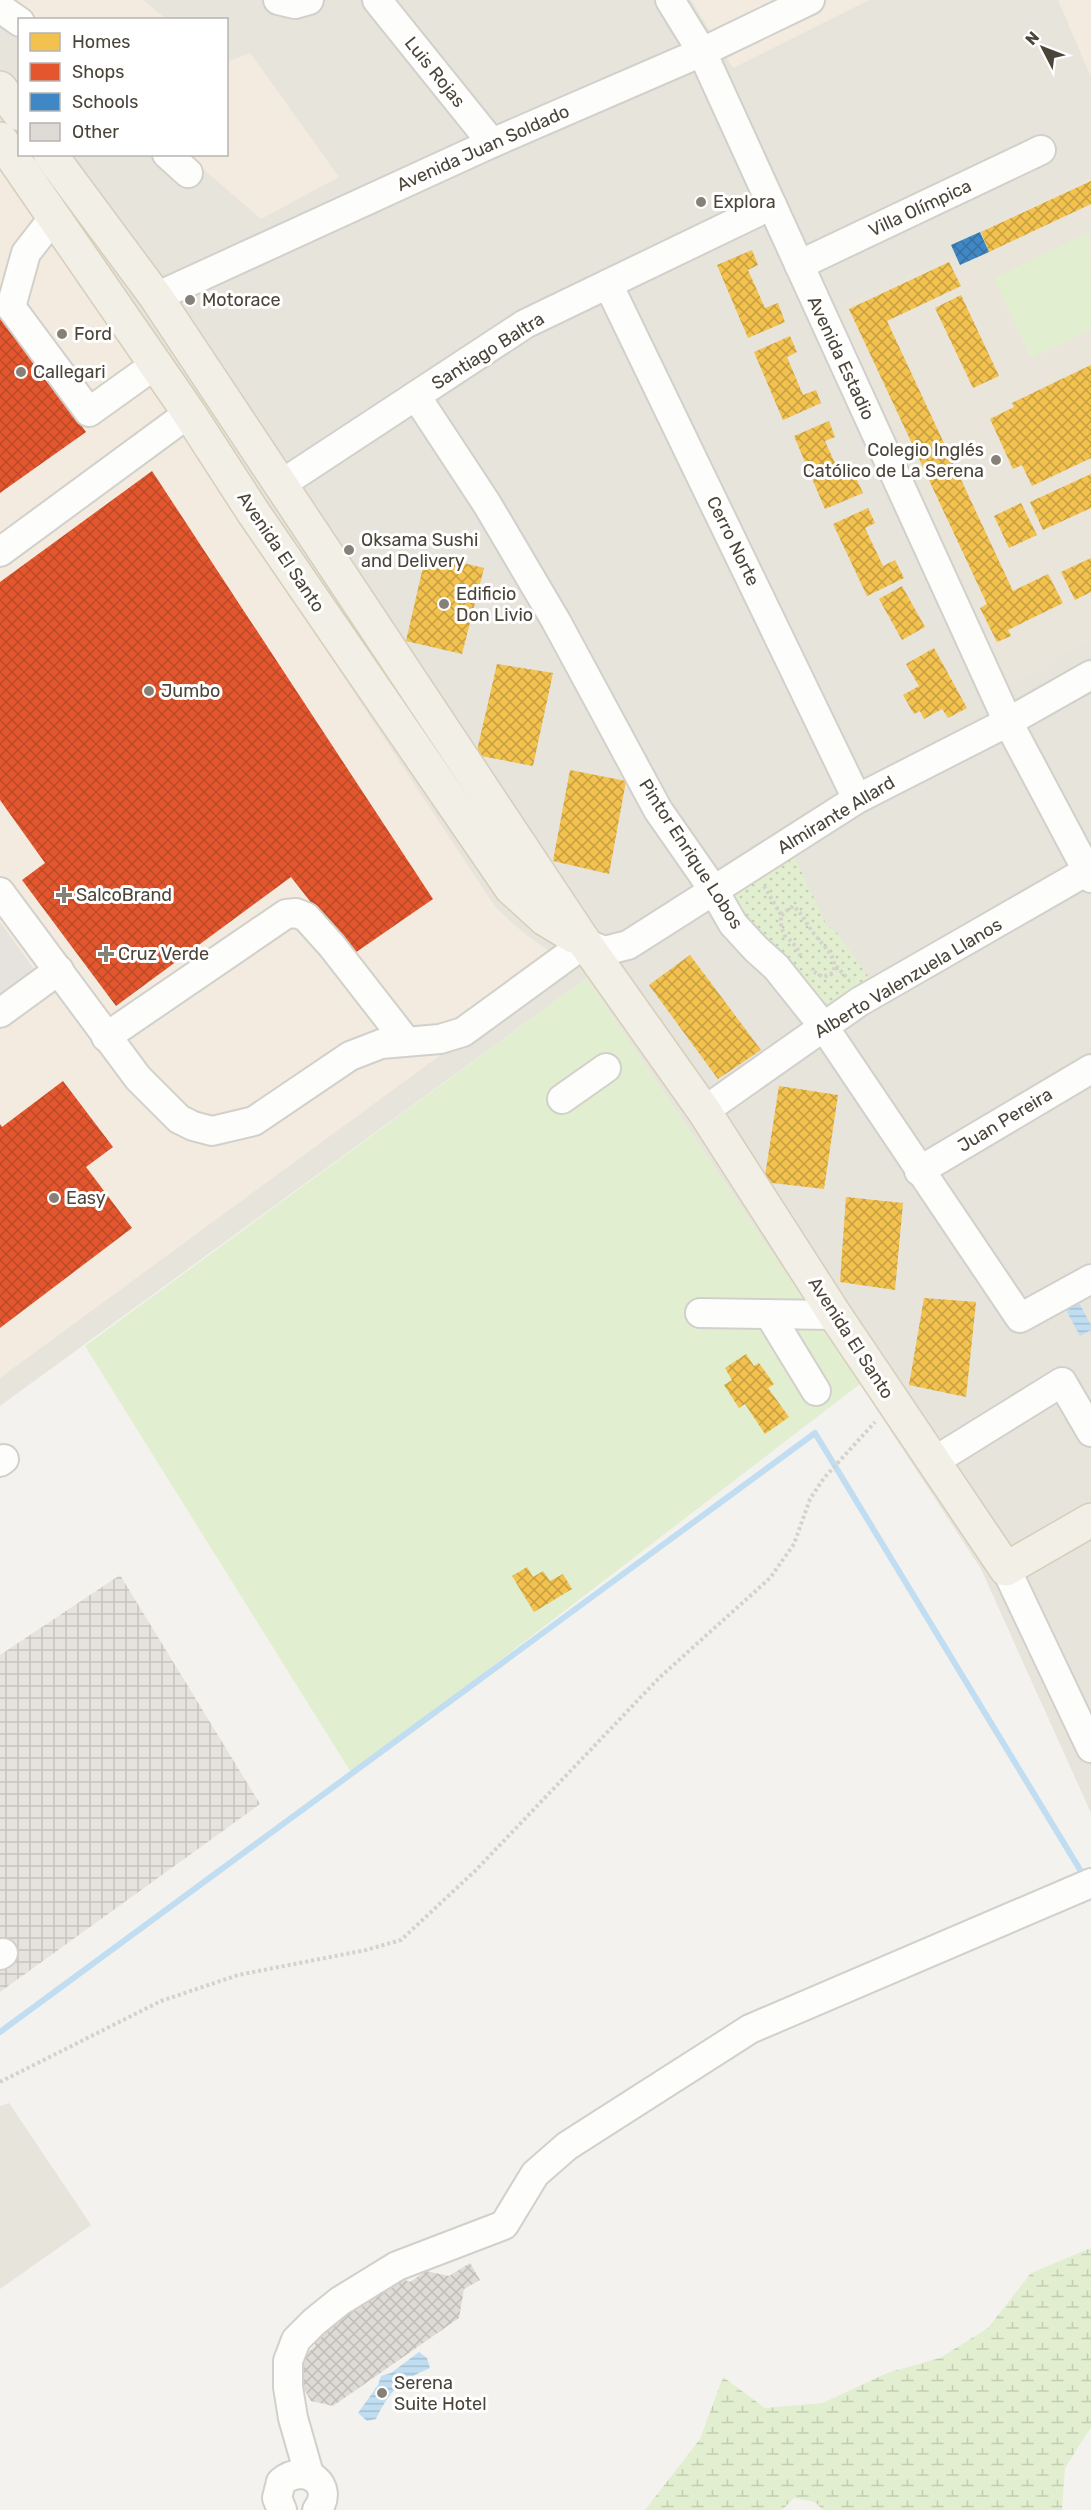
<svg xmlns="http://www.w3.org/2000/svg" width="1091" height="2510" font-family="Rubik,sans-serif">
<defs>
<pattern id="industrial-grid" width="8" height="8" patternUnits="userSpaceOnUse" patternTransform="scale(1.5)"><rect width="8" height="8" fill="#e6e2de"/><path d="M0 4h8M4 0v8" fill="none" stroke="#c7c3bf"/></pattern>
<pattern id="wetland-marsh" width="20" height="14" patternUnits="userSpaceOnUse" patternTransform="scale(1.5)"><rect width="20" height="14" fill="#e1eecf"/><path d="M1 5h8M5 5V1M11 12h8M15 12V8" fill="none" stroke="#c3cdb2"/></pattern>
<pattern id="park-dots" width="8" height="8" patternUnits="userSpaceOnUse" patternTransform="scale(1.5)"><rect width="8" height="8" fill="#e1eecf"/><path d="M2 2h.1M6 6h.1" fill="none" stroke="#c3cdb2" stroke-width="1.8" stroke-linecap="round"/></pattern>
<pattern id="water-rules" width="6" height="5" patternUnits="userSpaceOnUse" patternTransform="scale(1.5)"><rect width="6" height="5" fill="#c0ddf1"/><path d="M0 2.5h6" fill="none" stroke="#a6bfcf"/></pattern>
<pattern id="homes-cross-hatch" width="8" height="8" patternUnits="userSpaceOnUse" patternTransform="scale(1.5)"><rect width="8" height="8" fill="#f2c14e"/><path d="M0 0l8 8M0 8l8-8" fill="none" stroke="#c69e42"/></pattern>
<pattern id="shops-cross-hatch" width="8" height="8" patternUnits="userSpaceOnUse" patternTransform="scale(1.5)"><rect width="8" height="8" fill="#e4572e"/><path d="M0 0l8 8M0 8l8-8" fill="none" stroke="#bb4a28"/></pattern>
<pattern id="schools-cross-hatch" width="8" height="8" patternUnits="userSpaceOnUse" patternTransform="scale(1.5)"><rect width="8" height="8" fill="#3f88c5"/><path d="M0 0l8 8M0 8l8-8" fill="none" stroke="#3771a1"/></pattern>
<pattern id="building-cross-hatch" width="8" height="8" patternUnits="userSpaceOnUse" patternTransform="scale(1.5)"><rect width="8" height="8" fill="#dedbd6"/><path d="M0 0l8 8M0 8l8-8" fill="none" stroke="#c0bdb8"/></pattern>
</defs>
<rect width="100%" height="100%" fill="#f4f2ee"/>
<g fill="#e7e4dc" fill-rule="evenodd">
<path d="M0,0H1091V1813L981,1569L860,1384L587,978L0,1406ZM20,20H226V154H20Z"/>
<path d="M9,2103L91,2225L0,2289V2106Z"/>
</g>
<g fill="#f3ebdf">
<path d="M9,0H143L166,19H32Z"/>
<path d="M691,0H869L733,68Z"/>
<path d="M1058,0H1091V77Z"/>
<path d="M250,53L339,177L261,219L187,155L226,154L227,62Z"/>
<path d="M0,166L165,406L496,908L525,934L566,963L0,1378Z"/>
</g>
<path fill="url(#industrial-grid)" d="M120,1575L260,1804L0,1992V1655Z"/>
<path fill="#eae5da" d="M1091,177V641L1009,685L971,609L833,310L1014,226L1010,215Z"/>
<path fill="url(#wetland-marsh)" d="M1091,2248V2427L1065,2468L1062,2510H823L815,2502L794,2498L782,2510H645L700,2439L723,2377L765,2408L823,2403L887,2373L940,2358L988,2328L1031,2273Z"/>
<path fill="url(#park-dots)" d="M791,850L826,924L837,933L876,987L832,1018L769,953L729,895Z"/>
<g fill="#e1eecf">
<path d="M1090,232L1091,330L1031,358L994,278Z"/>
<path d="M587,978L860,1384L352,1774L85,1346Z"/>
</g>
<path fill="#e6e3df" d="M0,922L36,972L0,997Z"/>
<g fill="url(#water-rules)">
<path d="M1079,1303L1091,1325V1330L1080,1336L1066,1310Z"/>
<path d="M419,2352L427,2358L430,2368C400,2381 390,2390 376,2419L367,2421L358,2413L378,2385L381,2376L391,2373Z"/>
</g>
<g fill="url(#homes-cross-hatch)">
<path d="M1091,181V204L989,252L981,232Z"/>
<path d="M752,250L758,265L748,270L765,308L778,303L785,322L748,338L717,265Z"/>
<path d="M949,262L961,286L887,321L1013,591L1048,574L1063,603L1008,630L1011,636L997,642L980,608L987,604L849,309Z"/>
<path d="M961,295L999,376L973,388L935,308Z"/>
<path d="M790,336L797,352L787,357L803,395L816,390L821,403L783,420L754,352Z"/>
<path d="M1091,365V458L1032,486L1022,465L1013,469L990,419L1014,407L1012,403Z"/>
<path d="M829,421L835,437L825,441L842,479L854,474L863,493L825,509L794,436Z"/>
<path d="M1091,474V508L1043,530L1030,502Z"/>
<path d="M1021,503L1037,535L1009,548L994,516Z"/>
<path d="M868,508L875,523L865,528L883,566L895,560L904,578L867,596L833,524Z"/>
<path d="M426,554L484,568L462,654L406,641Z"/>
<path d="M1091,558V592L1075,600L1061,572Z"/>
<path d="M902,586L925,627L902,640L879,599Z"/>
<path d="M934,648L967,708L948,718L942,709L924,719L920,711L914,714L903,695L919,686L906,664Z"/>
<path d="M497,664L553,673L533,766L476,755Z"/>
<path d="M570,770L626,781L609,874L553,861Z"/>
<path d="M690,955L761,1050L718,1079L649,985Z"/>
<path d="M779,1086L838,1095L824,1189L764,1182Z"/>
<path d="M846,1197L903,1203L895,1290L840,1282Z"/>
<path d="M924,1298L976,1302L966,1397L909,1385Z"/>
<path d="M746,1354L754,1366L759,1363L774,1384L768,1388L789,1417L765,1434L745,1404L739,1408L724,1385L732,1380L725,1368Z"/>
<path d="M527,1567L533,1577L543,1571L550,1581L563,1574L572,1589L534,1612L512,1576Z"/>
</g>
<g fill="url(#shops-cross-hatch)">
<path d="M0,312L86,432L0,493Z"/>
<path d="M152,471L433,899L352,955L291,877L116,1006L22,880L45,863L0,800V582Z"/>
<path d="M63,1081L113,1147L86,1167L132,1228L0,1328V1124L2,1127Z"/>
</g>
<path fill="url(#schools-cross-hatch)" d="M980,232L989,252L960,265L951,245Z"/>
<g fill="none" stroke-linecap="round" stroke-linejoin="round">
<path stroke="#c0ddf1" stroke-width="6" d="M0,2032L815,1433L1082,1873"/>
</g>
<path fill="url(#building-cross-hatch)" d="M470,2263L480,2280L464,2289L459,2318L333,2406L311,2401L298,2379L301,2359L315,2346V2331L393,2275L410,2282L426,2271L449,2276Z"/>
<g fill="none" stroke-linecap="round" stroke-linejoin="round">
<defs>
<g id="minor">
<path d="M278,0L295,4L309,0"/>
<path d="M377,0L492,143"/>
<path d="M670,0L702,52L1008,722L1091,878"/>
<path d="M0,8L20,22"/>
<path d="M167,154L188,173"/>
<path d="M54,217L26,253L11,307L89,412L156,364"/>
<path d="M799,265L1041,150"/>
<path d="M608,284L857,799"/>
<path d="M156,297L492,143L702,52L810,0"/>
<path d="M416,396L487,504L556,621L658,810L713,889L733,924L756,949L776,967L824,1027L1020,1318L1091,1279"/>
<path d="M280,485L525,324L772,205"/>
<path d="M0,552L189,413"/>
<path d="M0,892L138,1078L179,1119L193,1126L212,1131L254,1121L350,1056L381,1044L440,1039L463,1032L585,943L604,951L628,945L857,799L1008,722L1091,675"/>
<path d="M0,1013L59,970"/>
<path d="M106,1037L286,914L296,913L306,917L332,946L406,1041"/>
<path d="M562,1099L606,1068"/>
<path d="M704,1111L859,1002L1087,871"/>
<path d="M919,1171L1091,1069"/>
<path d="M700,1313L835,1315"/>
<path d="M769,1314L816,1391"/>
<path d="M0,1462L4,1459"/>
<path d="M933,1462L1062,1382L1091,1432"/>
<path d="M1006,1569L1091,1748"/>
<path d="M0,1955L3,1953"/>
<path d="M309,2474L293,2418L288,2387V2361L296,2340L314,2322L340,2301L397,2266L504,2225L535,2174L567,2146L750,2029L1091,1883"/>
<path d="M282,2510L277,2498L281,2482C305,2461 336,2486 317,2510"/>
</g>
<g id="major">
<path d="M0,88L20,114"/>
<path d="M0,139L189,413L253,512L511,888L545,919L573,936"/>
<path d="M50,154L156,297L585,943L704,1111L835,1315L1006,1569L1091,1520"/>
</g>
</defs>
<use href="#minor" stroke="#d2d0cb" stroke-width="32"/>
<use href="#major" stroke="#d6cebb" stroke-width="36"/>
<g stroke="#d3d2cc" stroke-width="4" stroke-dasharray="3 3" stroke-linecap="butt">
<path d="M764,886L781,915V927L787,940"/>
<path d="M781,915L793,906C804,915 807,926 816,936C825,948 838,957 833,973L823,977L811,970"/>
<path d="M789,939L797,948L801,957"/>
<path d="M836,966L849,980"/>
<path d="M0,2082L161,2001L238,1975L366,1950L401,1940L476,1870L660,1677L770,1578L794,1544L810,1499L824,1478L875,1422"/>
</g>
<use href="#minor" stroke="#fdfdfc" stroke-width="28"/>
<use href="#major" stroke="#f2efe6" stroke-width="33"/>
</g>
<g fill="#868178" stroke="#fff" stroke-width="2">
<circle cx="701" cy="202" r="6"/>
<circle cx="190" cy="300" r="6"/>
<circle cx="62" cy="334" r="6"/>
<circle cx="21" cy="372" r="6"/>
<circle cx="996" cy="460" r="6"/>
<circle cx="349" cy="550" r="6"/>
<circle cx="444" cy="604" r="6"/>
<circle cx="149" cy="691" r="6"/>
<path d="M61 886h6v6h6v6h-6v6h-6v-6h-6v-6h6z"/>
<path d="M103 945h6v6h6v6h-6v6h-6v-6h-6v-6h6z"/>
<circle cx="54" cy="1198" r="6"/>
<circle cx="382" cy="2393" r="6"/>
</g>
<g text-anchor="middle" stroke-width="6" stroke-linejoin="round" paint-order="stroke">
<g font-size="18" fill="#4b4439" stroke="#fff">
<text transform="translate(435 72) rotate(51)" y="6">Luis Rojas</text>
<text transform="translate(483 148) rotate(-24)" y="6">Avenida Juan Soldado</text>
<text transform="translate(920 208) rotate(-25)" y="6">Villa Olímpica</text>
<text transform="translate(488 351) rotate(-32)" y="6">Santiago Baltra</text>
<text transform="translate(841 358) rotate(65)" y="6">Avenida Estadio</text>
<text transform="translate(733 541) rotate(64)" y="6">Cerro Norte</text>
<text transform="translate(281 552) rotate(56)" y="6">Avenida El Santo</text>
<text transform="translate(836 815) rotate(-31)" y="6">Almirante Allard</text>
<text transform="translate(691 854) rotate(57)" y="6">Pintor Enrique Lobos</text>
<text transform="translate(908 978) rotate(-31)" y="6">Alberto Valenzuela Llanos</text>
<text transform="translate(1005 1120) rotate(-31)" y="6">Juan Pereira</text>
<text transform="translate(851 1338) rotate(57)" y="6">Avenida El Santo</text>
</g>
<g font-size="18" fill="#4b4439" stroke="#fff" text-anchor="start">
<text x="713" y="208">Explora</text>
<text x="202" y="306">Motorace</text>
<text x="74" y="340">Ford</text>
<text x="33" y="378">Callegari</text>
<text x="984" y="456" text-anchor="end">Colegio Inglés<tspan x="984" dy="21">Católico de La Serena</tspan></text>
<text x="361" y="546">Oksama Sushi<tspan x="361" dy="21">and Delivery</tspan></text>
<text x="456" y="600">Edificio<tspan x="456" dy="21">Don Livio</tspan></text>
<text x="161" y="697">Jumbo</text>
<text x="76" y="901">SalcoBrand</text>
<text x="118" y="960">Cruz Verde</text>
<text x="66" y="1204">Easy</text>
<text x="394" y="2389">Serena<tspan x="394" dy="21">Suite Hotel</tspan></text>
</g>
</g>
<rect x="18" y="18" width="210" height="138" fill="#ffffff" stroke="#b7b4b0" stroke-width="1.5"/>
<rect x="30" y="33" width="30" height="18" fill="#f2c14e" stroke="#b7b4b0" stroke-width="1.5"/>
<text x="72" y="48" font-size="18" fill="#4b4439">Homes</text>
<rect x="30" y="63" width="30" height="18" fill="#e4572e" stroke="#b7b4b0" stroke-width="1.5"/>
<text x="72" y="78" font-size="18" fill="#4b4439">Shops</text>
<rect x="30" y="93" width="30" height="18" fill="#3f88c5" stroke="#b7b4b0" stroke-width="1.5"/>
<text x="72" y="108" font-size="18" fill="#4b4439">Schools</text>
<rect x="30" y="123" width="30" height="18" fill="#dedbd6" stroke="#b7b4b0" stroke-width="1.5"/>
<text x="72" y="138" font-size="18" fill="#4b4439">Other</text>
<g transform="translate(1043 48) rotate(312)" stroke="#ffffff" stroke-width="4.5" paint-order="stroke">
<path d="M0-4.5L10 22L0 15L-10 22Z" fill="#4b4439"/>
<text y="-9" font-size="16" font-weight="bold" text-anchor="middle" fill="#4b4439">N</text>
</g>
</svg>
